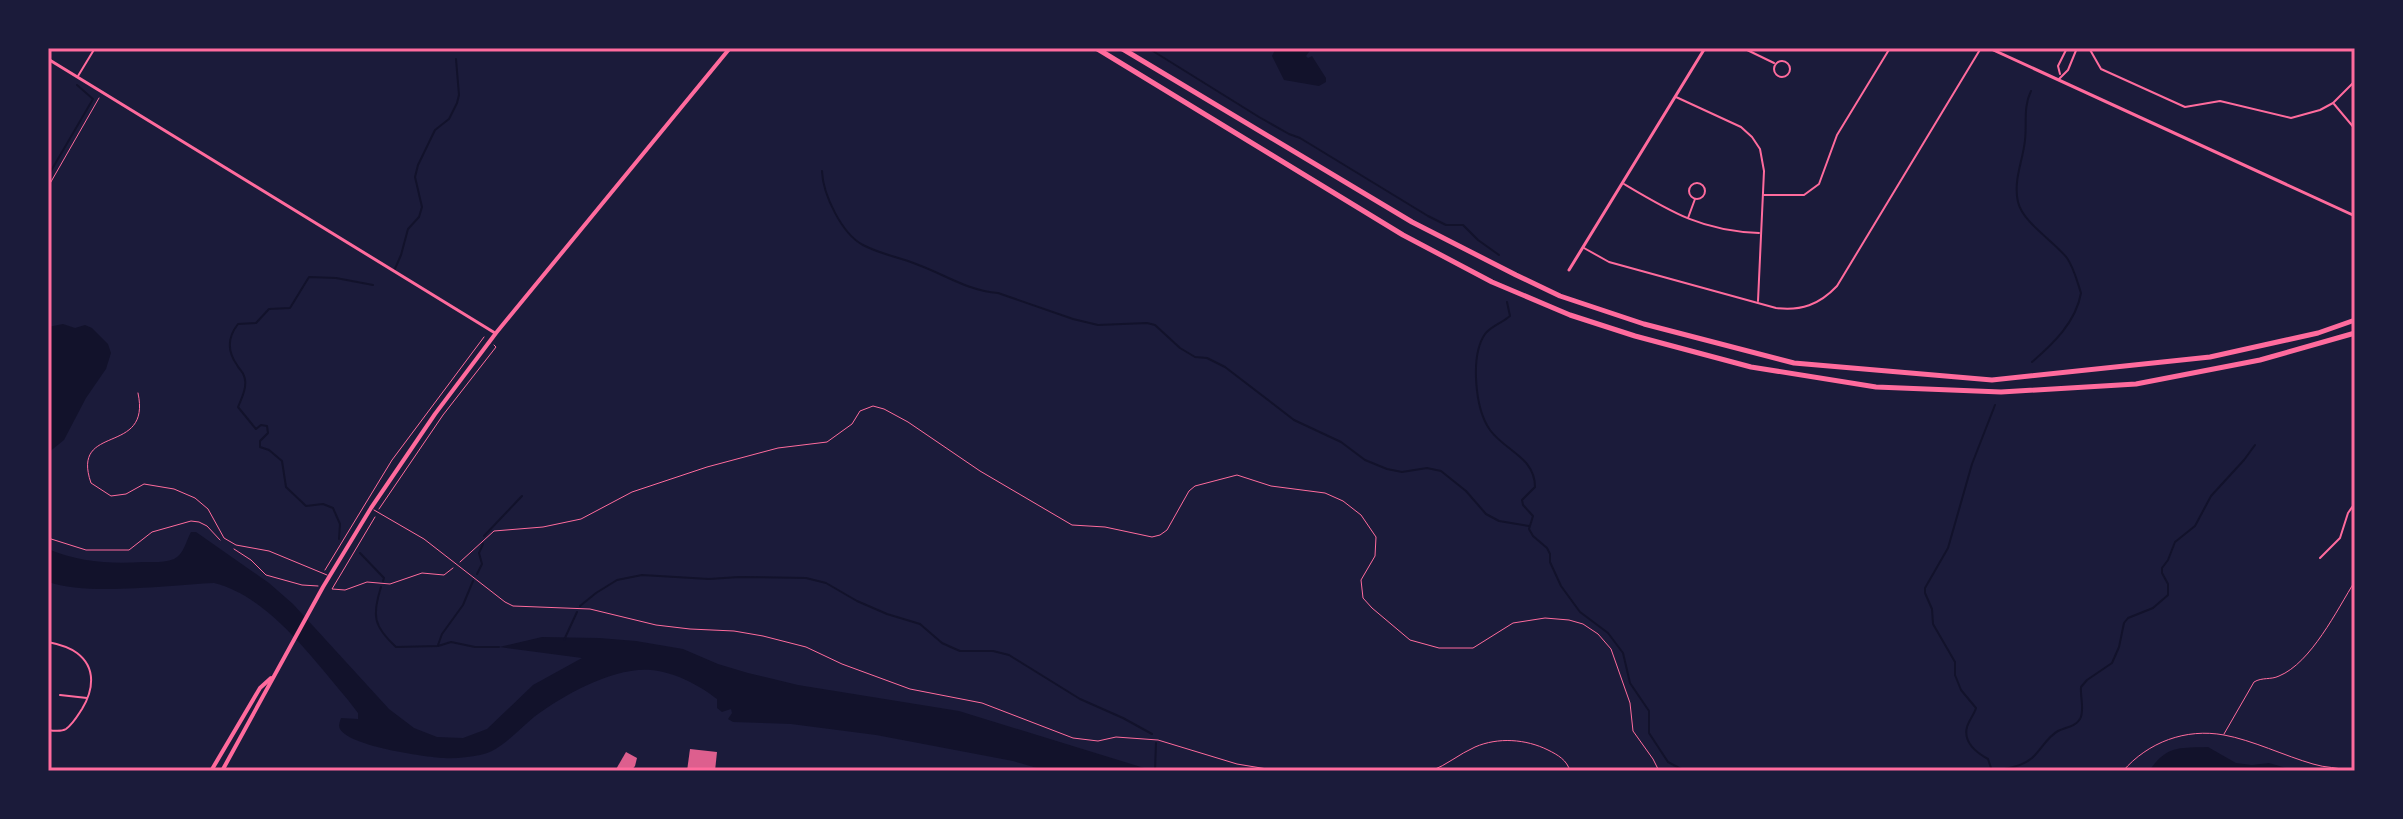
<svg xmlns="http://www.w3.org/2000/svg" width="2403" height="819" font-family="'Work Sans',sans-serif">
<rect width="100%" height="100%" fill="#1b1b3a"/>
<g fill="#12122b">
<path d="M1276,48H1312L1306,56L1308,58L1312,56L1326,78V82L1319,86L1284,80L1272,56Z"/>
<path d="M63,324L75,328L85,325L92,328L108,344L111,353L106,369L86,398L64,440L48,453V327Z"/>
<path d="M191,532H196L269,583L293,604L389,709L414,728L437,737L463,738L487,729L533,685L582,658L499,647L542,637L599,638L636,641L683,649L718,664L748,673L798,685L959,711L1154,771H1047L1013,761L876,735L791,724L733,722L728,719L732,713L731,709L722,712L717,708V699C699,685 674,672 651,670C613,667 564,695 534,717C518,730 501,751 480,755C469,757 455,759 444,758C424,757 349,746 340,729C338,726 340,721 341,718L358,719V713L348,700C313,659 268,596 214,583C170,585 88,596 48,582V549C79,562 109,564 143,562C152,562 165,563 174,559C184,554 186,541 191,532Z"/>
<path d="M2208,747L2236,763L2252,765L2269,763L2297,771H2207C2188,765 2170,771 2149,771C2167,745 2179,748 2208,747Z"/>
</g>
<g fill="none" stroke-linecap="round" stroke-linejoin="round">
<g stroke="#12122b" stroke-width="2">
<path d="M1148,48L1259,117L1289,134L1300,138L1428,216L1446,225H1463L1478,240L1499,255"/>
<path d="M2031,91C2023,107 2027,123 2025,140C2023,161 2013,180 2018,202C2023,223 2054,241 2067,258C2074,268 2077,281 2081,293C2076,322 2053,344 2032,362"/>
<path d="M822,171C823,195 842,234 863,245C880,254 898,257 916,264C944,274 968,291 998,293L1073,319L1098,325L1147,323L1155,325L1180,348L1195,357L1207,358L1225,367L1294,420L1341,442L1365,460L1387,469L1402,472L1427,468L1441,471L1466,491L1486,514L1499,521L1529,526"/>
<path d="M48,176L93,99L77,85"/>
<path d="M394,271L401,255L408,229L419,217L422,207L415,177L418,165L435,130L449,119L457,103L459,95L456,59"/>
<path d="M1507,302L1510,316C1502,323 1491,326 1485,334C1470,356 1475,409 1490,430C1505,451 1535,457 1535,487L1522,500L1523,505L1533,516L1529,529L1533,536L1547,548L1550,554V562L1561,586L1580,612L1608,633L1623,653L1630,683L1649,711V733L1668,762L1685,771"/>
<path d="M484,536L522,496"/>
<path d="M339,539L340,524L333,508L323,504L306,506L286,487L282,461L269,450L260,447V441L268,433L267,426L261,425L256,429L238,407C242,398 248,385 244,376C243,372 239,369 237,365C227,351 227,338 238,324L256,323L269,309L290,308L309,277L336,278L373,285"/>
<path d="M360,553L384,578L383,581"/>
<path d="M477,574L482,564L479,553L483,544"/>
<path d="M381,587C372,615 373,626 396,647L438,646L451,642L475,647H499"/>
<path d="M580,606L596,593L617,580L642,575L709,579L739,577L806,578L826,583L857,601L887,614L920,624L942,643L953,648L960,651H993L1009,655L1080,699L1123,718L1152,734"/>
<path d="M564,640L577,612"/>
<path d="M438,645L442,634L463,605L473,581"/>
<path d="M1155,771L1156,743"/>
<path d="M1992,771L1988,759C1977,753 1963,742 1967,727C1969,720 1974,715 1976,708L1961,690L1955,675V662L1933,624L1932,609L1925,593V588L1948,548L1972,464L1995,405"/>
<path d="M1997,771C2010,767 2021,767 2032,758C2041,750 2047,737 2058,731C2066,727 2075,727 2080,719C2085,710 2080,697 2081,687L2087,680L2112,663L2119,647L2124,623L2128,618L2153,608L2168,595V584L2162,573V568L2168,560L2175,542L2195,526L2211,496L2244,460L2255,445"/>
</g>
</g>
<g fill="#dd5f8e">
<path d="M690,749L717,752L715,771H687Z"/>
<path d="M626,752L637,758L635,766L631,771H615Z"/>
</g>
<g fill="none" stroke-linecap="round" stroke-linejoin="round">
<g stroke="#ff6b9d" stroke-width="1">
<path d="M48,187L99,98"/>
<path d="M379,509L443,415L496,347L494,345"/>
<path d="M375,517L332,589L345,590L367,582L390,584L422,573L444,575L453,568"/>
<path d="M48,538L86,550H129L152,532L191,521L199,522L207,526L220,540"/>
<path d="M234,549L251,560L266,575L302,585L318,586"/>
<path d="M460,562L494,531L543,527L581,519L632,492L707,467L778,448L827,442L852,424L860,411L873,406L884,409L908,422L980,471L1072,525L1105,527L1152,537L1160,535L1167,530L1189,491L1195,486L1237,475L1271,486L1325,493L1343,501L1361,515L1376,537L1375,556L1361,580L1363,598L1372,608L1410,640L1439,648H1473L1513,623L1545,618L1569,620L1583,624L1598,634L1611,649L1630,703L1633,731L1653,759L1659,771"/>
<path d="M325,570L392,460L484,337"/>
<path d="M2224,734L2254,682C2262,677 2271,680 2279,676C2311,663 2337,610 2355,581"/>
<path d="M2123,771C2148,742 2186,728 2224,735C2252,740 2285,756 2313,764C2325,768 2338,767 2350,771"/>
</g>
<g stroke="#ff6b9d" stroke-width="1">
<path d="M138,393C152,457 70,422 91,483L111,496L126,494L144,484L174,489L195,498L208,509L224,538L236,545L269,551L327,575"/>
<path d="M374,510L424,539L505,602L513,606L590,609L656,625L690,629L734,631L763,636L806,647L842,664L910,689L982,703L1073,738L1098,741L1116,737L1158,740L1237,764L1279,771"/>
<path d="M1431,771C1447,765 1459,754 1475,747C1498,737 1526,739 1548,750C1558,755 1567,760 1570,771"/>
</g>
<g stroke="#ff6b9d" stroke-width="2">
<path d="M1743,48L1774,63"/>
<path d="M2089,48L2101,69L2185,107L2220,101L2291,118L2320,110L2333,103L2355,81"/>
<circle cx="1782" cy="69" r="8"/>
<path d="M2060,74L2058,66L2067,48"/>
<path d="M78,76L95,48"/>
<path d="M2059,79L2068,70L2077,48"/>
<path d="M1676,97L1741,127L1752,137L1760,149L1764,171L1758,301"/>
<path d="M2334,104L2355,129"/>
<circle cx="1697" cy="191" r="8"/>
<path d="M1624,184C1671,212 1702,231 1759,233"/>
<path d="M1764,195H1804L1819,184L1837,135L1890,48"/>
<path d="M1688,218L1695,199"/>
<path d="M1584,248L1609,262L1776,308C1801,311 1819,305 1837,286L1981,48"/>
<path d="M2320,558L2340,538L2348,513L2355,503"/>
<path d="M48,642C58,644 69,647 77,653C97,668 93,691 82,709C78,715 73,724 66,729C61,732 54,731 48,730"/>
<path d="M60,695L87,698"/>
</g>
<g stroke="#ff6b9d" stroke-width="3">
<path d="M48,59L495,333"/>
<path d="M1569,270L1705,48"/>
</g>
<path stroke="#ff6b9d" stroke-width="3" d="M1989,48L2355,216"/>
<g stroke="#ff6b9d" stroke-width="4">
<path d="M211,771L260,688L271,678"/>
<path d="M222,771L323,587L371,508L435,414L496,333L730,48"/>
</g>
<g stroke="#ff6b9d" stroke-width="5">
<path d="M1096,48L1403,235L1492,282L1570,315L1635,336L1751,367L1876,387L2001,392L2136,384L2260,360L2355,333"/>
<path d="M1121,48L1412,222L1516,275L1560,296L1644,324L1794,363L1992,380L2210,357L2318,333L2355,320"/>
</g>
</g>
<rect width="2403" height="819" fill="none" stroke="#1b1b3a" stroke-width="100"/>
<rect x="50" y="50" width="2303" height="719" fill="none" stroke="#ff6b9d" stroke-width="3"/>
</svg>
